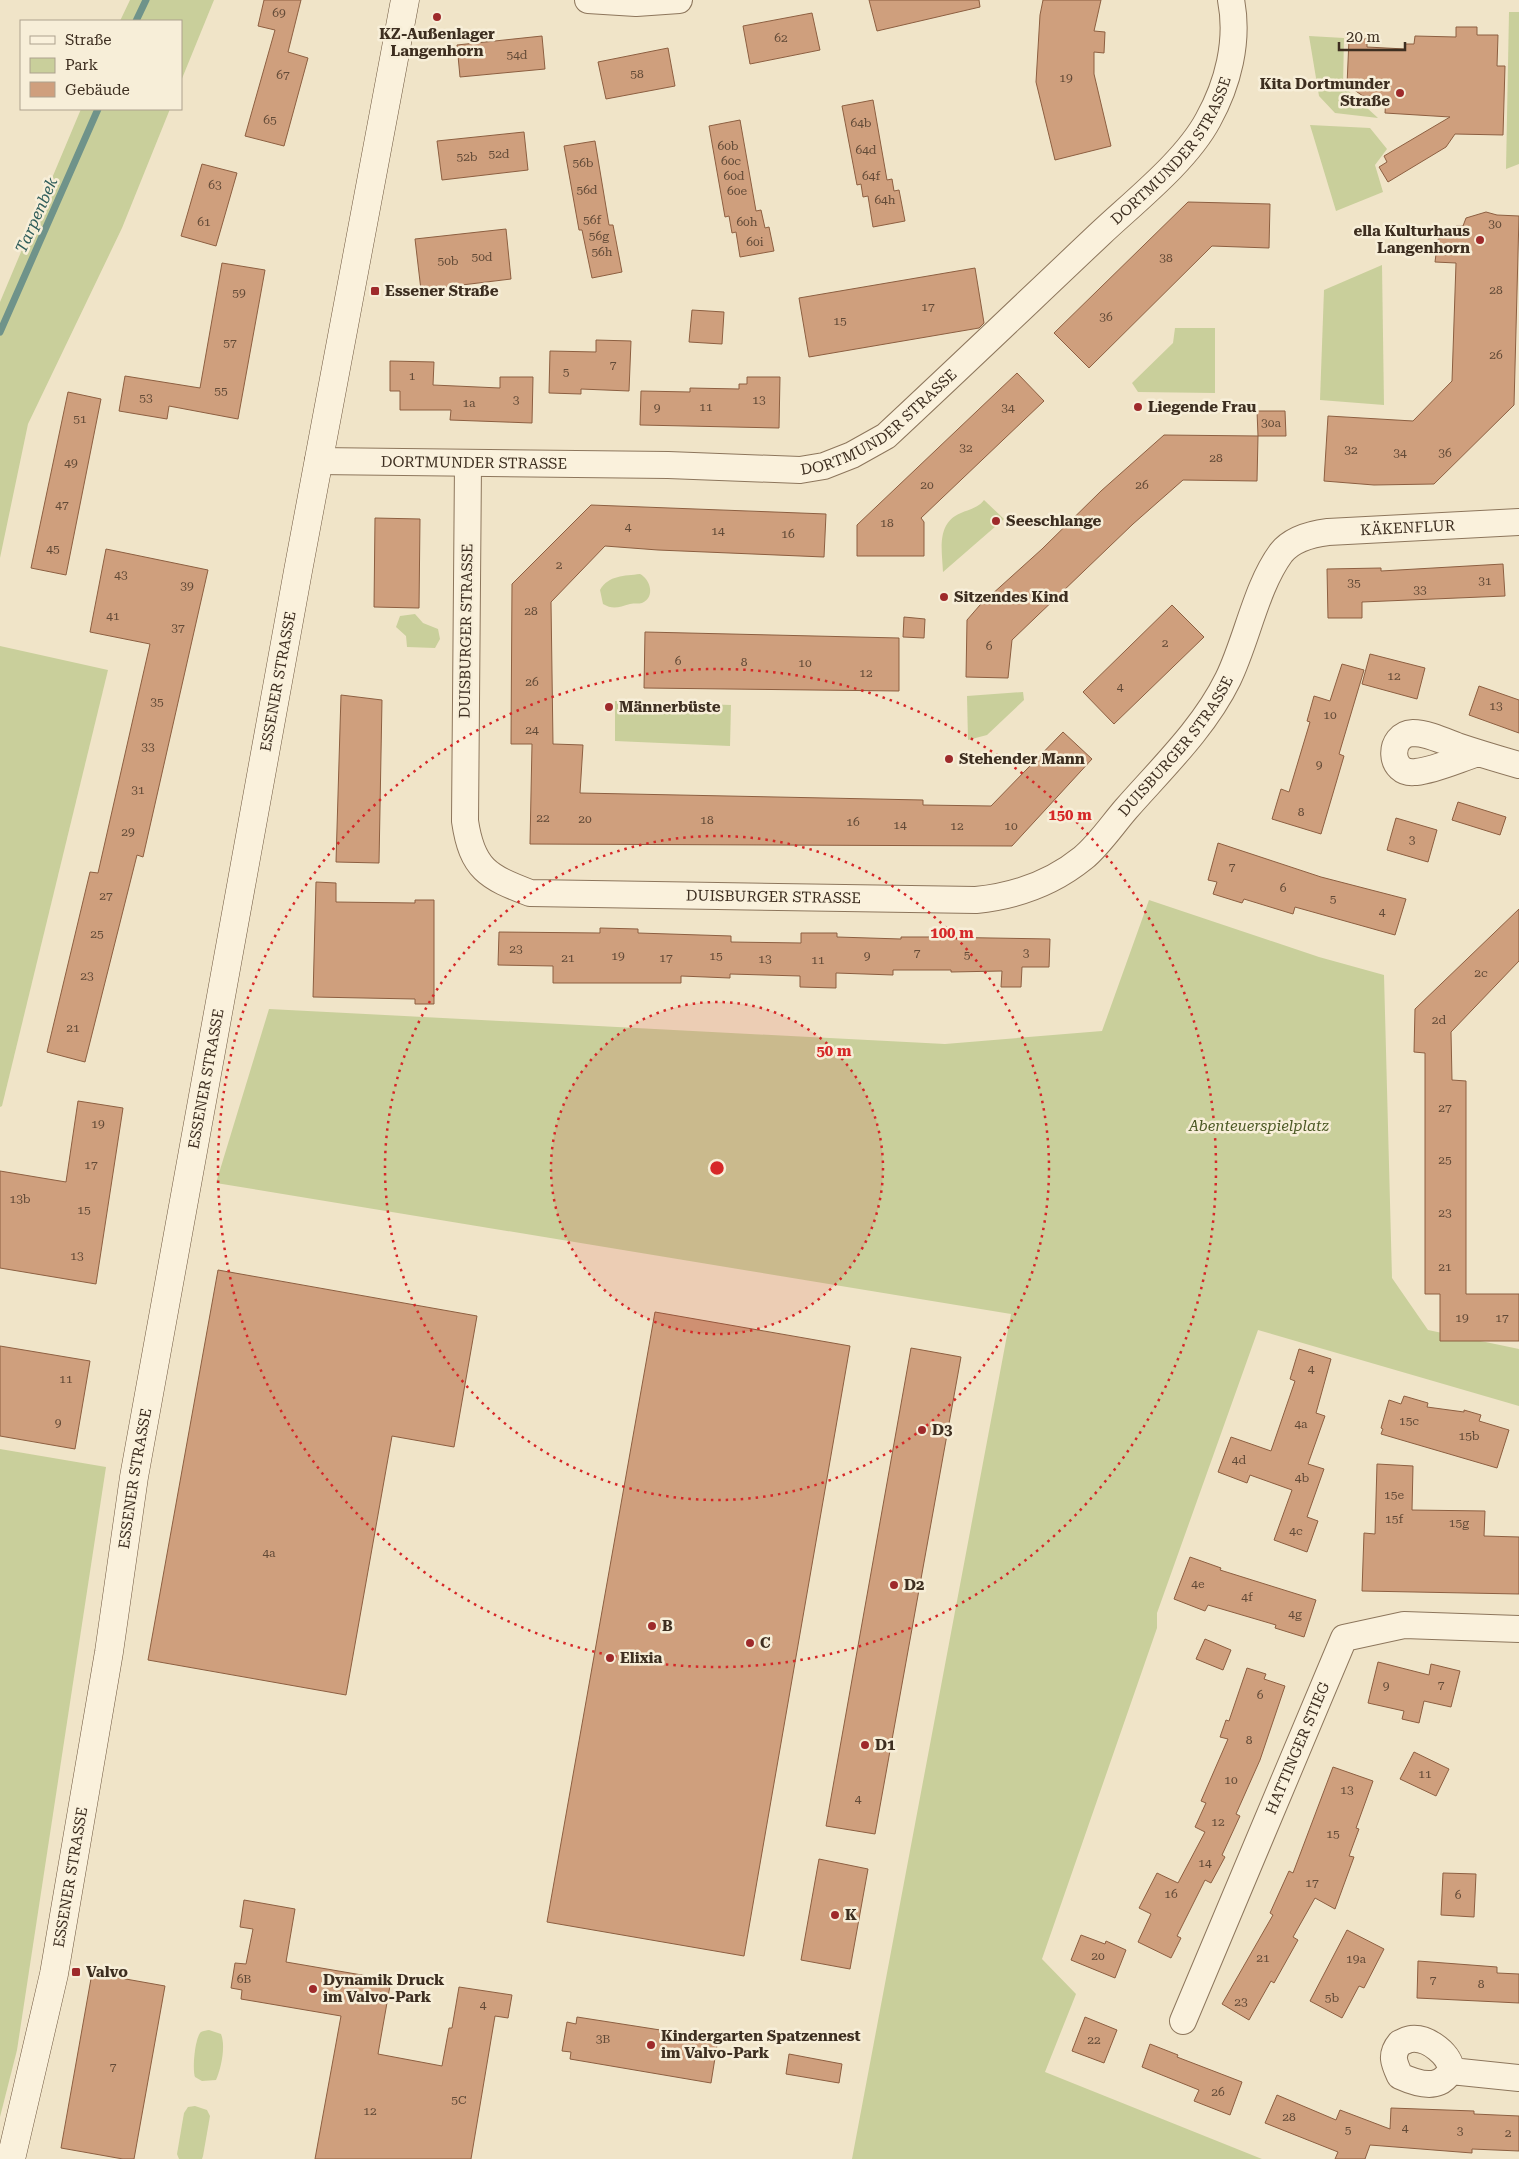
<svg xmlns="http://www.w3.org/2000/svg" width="1519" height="2159" font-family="'Roboto Serif',serif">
<rect width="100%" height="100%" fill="#f0e4c8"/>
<g fill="#c9cf9b">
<path d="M130,0H214L181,81V21H120Z"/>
<path d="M1509,12H1519V164L1506,169Z"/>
<path d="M1309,36L1344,38L1343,86L1378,118L1335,113L1319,96Z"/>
<path d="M81,109H170L122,228L28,424L0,558V302Z"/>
<path d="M1310,125L1370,128L1387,149L1375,165L1383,192L1336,211Z"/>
<path d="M1382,265L1384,405L1320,400L1324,290Z"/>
<path d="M1175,328H1215V393L1138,392L1132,383L1173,343Z"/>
<path d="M984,500L1004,519L943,572C942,550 936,523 961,513C970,509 978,508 984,500Z"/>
<path d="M640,574C650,579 656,597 642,603C639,604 634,603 630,604C619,607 613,610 603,604L600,590C609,575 624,576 640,574Z"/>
<path d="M415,614L423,623L438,629L440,639L435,648L407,647L406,636L396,627L400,616Z"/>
<path d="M0,646L108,670L2,1106L0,1107Z"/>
<path d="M1023,692L1024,700L987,735L968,740L967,696Z"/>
<path d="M615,701L731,705L730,746L615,741Z"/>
<path d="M1149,900L1319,957L1384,975L1392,1278L1428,1330L1519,1349V1406L1258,1330L1157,1613V1628L1042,1959L1076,1994L1045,2072L1262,2159H852L1011,1314L216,1183L269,1009L945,1044L1102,1031Z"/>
<path d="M0,1449L106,1467L17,2050L0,2117Z"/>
<path d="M209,2030L221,2034C226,2046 221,2069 216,2080L202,2081L195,2077C192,2069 195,2037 201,2032C203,2031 207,2030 209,2030Z"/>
<path d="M195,2106L207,2110L210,2116L203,2156L202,2159H179L177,2154L184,2113L188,2107Z"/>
</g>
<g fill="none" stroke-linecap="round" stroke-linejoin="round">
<g stroke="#6f938a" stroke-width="7">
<path d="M136,21L146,0"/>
<path d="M0,332L98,109"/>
</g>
</g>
<g fill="#cf9f7d" stroke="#8d5f41">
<path d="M264,0H301L288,52L308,58L284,146L245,136L275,30L258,26Z"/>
<path d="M869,0H979L980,7L877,31Z"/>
<path d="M1043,0H1101L1094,31L1105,32L1104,53L1094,52V74L1111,146L1055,160L1036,82L1040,15Z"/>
<path d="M812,13L820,50L750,64L743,26Z"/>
<path d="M1456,27H1477V35H1498L1497,66H1505L1503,135L1455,134L1446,147L1388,182L1379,167L1387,162L1384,156L1450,117L1385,113L1386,97L1363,96L1347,85L1349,39H1367V47L1405,49V44H1414L1415,36L1456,37Z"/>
<path d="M542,36L545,69L460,77L457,45Z"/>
<path d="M668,48L675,86L606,99L598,62Z"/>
<path d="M873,100L887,180L892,179L894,191L899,190L905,221L873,227L868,196L863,197L861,184L857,185L842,106Z"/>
<path d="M740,120L756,211L761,210L765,228L769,227L774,251L740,257L736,232L732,233L729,216L725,217L709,126Z"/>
<path d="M524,132L528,170L442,180L437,141Z"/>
<path d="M595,141L609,225H613L622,272L592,278L582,230H579L564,146Z"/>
<path d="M202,164L237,173L216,246L181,236Z"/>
<path d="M1188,202L1270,204L1269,248L1212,246L1089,368L1054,333Z"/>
<path d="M1486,212L1497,215L1519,216L1514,405L1434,484L1374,485L1324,481L1328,416L1413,421L1452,381L1456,263L1435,262L1438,239L1455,234L1456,226H1463L1466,218Z"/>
<path d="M506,229L511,279L421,290L415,239Z"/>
<path d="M222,263L265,270L238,419L169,406L167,419L119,411L125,376L200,388Z"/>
<path d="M975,268L984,323L979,328L809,357L799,298Z"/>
<path d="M692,310L724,312L722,344L689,342Z"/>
<path d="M596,340L631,341L629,391L581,389V394L549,393L550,351L596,352Z"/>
<path d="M390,361L434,362L433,385L500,388V377H533L532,423L450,420L451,410H400V391H390Z"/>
<path d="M1017,373L1044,401L921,518L924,522V556H857V525Z"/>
<path d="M747,377H780L779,428L640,425L641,391L690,392V388L739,389V384H747Z"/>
<path d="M68,392L101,399L66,575L31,568Z"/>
<path d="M1257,411H1285L1286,436H1258L1257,481L1183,480L1133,524L1012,640L1008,678L966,677L967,620L980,605L1042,549L1101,491L1164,435L1258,436Z"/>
<path d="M591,505L826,514L824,557L658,550L605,546L551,602L553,744L583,745L580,793L923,800V805L991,806L1063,732L1092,759L1012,846L530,844L532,744H511L512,584Z"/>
<path d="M375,518L420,519L419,608L374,607Z"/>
<path d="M106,549L208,570L143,857L137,855L85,1062L47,1052L90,872L98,873L150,644L90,632Z"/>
<path d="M1503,564L1505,596L1362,602V618H1328L1327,569L1381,568V571Z"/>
<path d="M1172,605L1204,637L1114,724L1083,692Z"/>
<path d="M904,617L925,619L924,638L903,637Z"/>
<path d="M645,632L899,638V691L644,688Z"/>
<path d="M1370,654L1425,668L1417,699L1362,684Z"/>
<path d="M1342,664L1364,670L1339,754L1344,756L1321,834L1272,819L1281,789L1289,792L1310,722L1307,721L1314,696L1330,701Z"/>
<path d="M1479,686L1519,700V733L1469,715Z"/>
<path d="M341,695L382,700L379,863L336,862Z"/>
<path d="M1458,802L1506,817L1500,835L1452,820Z"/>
<path d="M1396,818L1437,830L1428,862L1387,850Z"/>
<path d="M1218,843L1321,877L1406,899L1395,935L1295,907L1293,914L1244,899L1242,903L1213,894L1217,882L1208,880Z"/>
<path d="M316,882L336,883V902L415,903V900H434V1004H415V999L313,997Z"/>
<path d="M1519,909V961L1451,1032L1452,1080L1466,1081V1294H1519V1341H1440V1294H1425V1053L1414,1052L1415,1009Z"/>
<path d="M600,928L638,929V933L731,936V942L801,943V933H837V937L901,939V937H933L1050,939L1049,967H1022L1021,987H1001L1002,971L951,972V970H893V975L836,973V988L800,987V976L730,974V978L681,976V983H553V966L498,965L499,932L600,933Z"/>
<path d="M78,1101L123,1108L96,1284L0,1268V1171L66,1182Z"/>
<path d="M218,1270L477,1316L454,1447L392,1436L346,1695L148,1660Z"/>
<path d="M655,1312L850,1346L744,1956L547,1922Z"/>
<path d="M0,1346L90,1361L75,1449L0,1436Z"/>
<path d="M911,1348L961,1357L875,1834L826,1826Z"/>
<path d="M1299,1349L1331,1359L1316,1413L1325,1416L1308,1464L1324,1469L1307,1517L1318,1521L1307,1552L1274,1540L1292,1490L1250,1475L1247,1483L1218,1472L1231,1437L1271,1451L1295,1381L1290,1379Z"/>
<path d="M1404,1396L1428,1403L1427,1407L1464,1412V1410L1481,1415L1479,1421L1509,1430L1497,1468L1381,1434L1383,1429L1381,1428L1389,1400L1401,1404Z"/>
<path d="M1377,1464L1413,1466L1412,1510L1485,1511L1484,1536L1519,1537V1594L1362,1591L1364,1533L1375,1534Z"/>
<path d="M1190,1557L1221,1568L1220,1570L1316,1600L1304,1637L1275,1628L1276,1625L1208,1605L1205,1611L1174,1599Z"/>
<path d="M1205,1639L1231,1650L1223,1670L1196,1659Z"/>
<path d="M1378,1662L1429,1675L1431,1664L1460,1671L1451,1707L1424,1701L1419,1723L1402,1719L1404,1711L1368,1703Z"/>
<path d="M1247,1668L1266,1674L1264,1679L1285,1686L1260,1760L1236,1814L1240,1816L1222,1855L1225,1857L1211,1883L1205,1880L1177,1936L1181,1938L1171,1958L1138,1942L1151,1914L1139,1908L1157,1873L1178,1883L1205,1832L1195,1827L1206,1803L1201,1801L1228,1739L1220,1737L1226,1720L1229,1721Z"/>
<path d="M1414,1752L1449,1769L1436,1796L1400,1779Z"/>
<path d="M1333,1767L1373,1781L1356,1828L1359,1829L1349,1856L1354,1857L1335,1909L1315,1898L1293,1937L1298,1940L1274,1983L1271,1981L1249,2020L1222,2004L1273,1915L1270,1913L1289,1871L1293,1873Z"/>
<path d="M819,1859L868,1869L850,1969L801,1960Z"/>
<path d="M1443,1873L1476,1874L1474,1917L1441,1915Z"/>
<path d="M244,1900L295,1909L286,1962L391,1980L378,2054L442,2066L449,2028H452L459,1987L512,1995L508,2018L495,2016L471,2159H315L341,2016L241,1999L242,1990L231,1988L235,1963L246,1964L253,1929L240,1927Z"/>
<path d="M1347,1930L1384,1949L1364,1988L1359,1986L1342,2018L1310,2001Z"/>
<path d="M1081,1935L1105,1944L1106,1941L1126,1950L1115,1978L1071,1960Z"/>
<path d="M1418,1961L1497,1967V1973L1519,1974V2003L1417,1998Z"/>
<path d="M92,1973L165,1986L134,2159H123L61,2148Z"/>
<path d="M577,2017L718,2039L711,2083L570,2059L571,2052L562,2051L567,2022L576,2024Z"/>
<path d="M1085,2017L1117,2030L1104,2063L1072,2051Z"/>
<path d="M1150,2044L1178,2055L1177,2057L1242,2082L1230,2115L1194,2101L1199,2090L1142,2067Z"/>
<path d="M789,2054L842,2064L839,2083L786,2074Z"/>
<path d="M1277,2095L1336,2120L1340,2110L1390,2129L1391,2108L1474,2111V2114L1519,2116V2151L1472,2149V2153L1370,2145L1365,2159H1335L1338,2152L1265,2123Z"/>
</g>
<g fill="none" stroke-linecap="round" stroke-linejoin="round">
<defs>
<g id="street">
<path d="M588,0L636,3L679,0"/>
<path id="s1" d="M318,461L668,465L800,470L824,466L852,455L886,436C958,369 1029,301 1101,233C1135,201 1186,161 1208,120C1228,84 1239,41 1231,0"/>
<path id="s2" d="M468,464L465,821C472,869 488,877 530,893L976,900C1016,896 1051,884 1083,858C1098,846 1113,824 1126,809C1162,768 1204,728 1228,679C1247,640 1256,587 1281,553C1292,539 1312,534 1328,532L1519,522"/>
<path d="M1478,753C1459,759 1435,770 1416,772C1388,776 1387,734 1413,733C1427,733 1444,741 1457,746C1478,753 1498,759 1519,765"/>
<path id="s3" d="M1183,2021L1344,1638L1404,1625L1519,1629"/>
<path d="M1451,2071C1448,2075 1444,2080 1439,2082C1428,2087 1411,2081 1400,2076C1394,2063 1390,2055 1400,2043C1403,2042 1408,2039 1411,2039C1428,2037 1451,2055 1451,2071L1519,2078"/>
</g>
<g id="secondary">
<path id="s4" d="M11,2159L54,1974L109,1652L134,1477L298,571L405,0"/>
</g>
</defs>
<use href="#street" stroke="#8d765c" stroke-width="28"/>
<use href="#secondary" stroke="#6f573f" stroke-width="29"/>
<use href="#street" stroke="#faf1dc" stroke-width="26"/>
<use href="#secondary" stroke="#faf1dc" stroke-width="28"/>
</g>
<circle cx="717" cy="1168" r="166" fill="#d62828" fill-opacity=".12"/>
<g fill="none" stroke="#d62828" stroke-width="2.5" stroke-dasharray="2.5 5">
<circle cx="717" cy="1168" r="166"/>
<circle cx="717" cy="1168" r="332"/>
<circle cx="717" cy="1168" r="499"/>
</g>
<g fill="#9e2a2b" stroke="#f7eed8" stroke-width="2">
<circle cx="437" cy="17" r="5"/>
<circle cx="1400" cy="93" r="5"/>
<circle cx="1480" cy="240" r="5"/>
<rect x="370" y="286" width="10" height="10" rx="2.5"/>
<circle cx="1138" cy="407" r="5"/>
<circle cx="996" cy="521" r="5"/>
<circle cx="944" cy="597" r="5"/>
<circle cx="609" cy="707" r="5"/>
<circle cx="949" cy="759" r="5"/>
<circle cx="922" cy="1430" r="5"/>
<circle cx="894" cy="1585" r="5"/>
<circle cx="652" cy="1626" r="5"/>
<circle cx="750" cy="1643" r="5"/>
<circle cx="610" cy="1658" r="5"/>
<circle cx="865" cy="1745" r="5"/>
<circle cx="835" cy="1915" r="5"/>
<rect x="71" y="1967" width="10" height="10" rx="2.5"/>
<circle cx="313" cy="1989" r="5"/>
<circle cx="651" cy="2045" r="5"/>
</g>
<g text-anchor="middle" stroke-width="5" stroke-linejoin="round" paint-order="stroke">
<g font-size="12" fill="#624a37">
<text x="279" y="17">69</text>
<text x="781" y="42">62</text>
<text x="517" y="59">54d</text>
<text x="637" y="78">58</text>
<text x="283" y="79">67</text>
<text x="1066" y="82">19</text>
<text x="270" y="124">65</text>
<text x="861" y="127">64b</text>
<text x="728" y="150">60b</text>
<text x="866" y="154">64d</text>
<text x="499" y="158">52d</text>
<text x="467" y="161">52b</text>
<text x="731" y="165">60c</text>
<text x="583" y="167">56b</text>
<text x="734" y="180">60d</text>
<text x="871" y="180">64f</text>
<text x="215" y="189">63</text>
<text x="587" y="194">56d</text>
<text x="737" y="195">60e</text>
<text x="885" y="204">64h</text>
<text x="592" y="224">56f</text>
<text x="204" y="226">61</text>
<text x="747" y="226">60h</text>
<text x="1495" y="228">30</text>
<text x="599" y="240">56g</text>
<text x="755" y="246">60i</text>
<text x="602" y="256">56h</text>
<text x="482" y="261">50d</text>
<text x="1166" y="262">38</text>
<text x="448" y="265">50b</text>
<text x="1496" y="294">28</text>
<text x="239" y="297">59</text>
<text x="928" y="311">17</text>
<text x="1106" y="321">36</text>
<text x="840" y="325">15</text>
<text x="230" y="347">57</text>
<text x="1496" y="359">26</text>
<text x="613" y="369">7</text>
<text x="566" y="376">5</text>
<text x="412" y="380">1</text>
<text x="221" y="395">55</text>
<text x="146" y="402">53</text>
<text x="516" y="404">3</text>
<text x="759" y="404">13</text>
<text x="469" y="407">1a</text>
<text x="706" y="411">11</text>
<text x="657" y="412">9</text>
<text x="1008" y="412">34</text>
<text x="80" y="423">51</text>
<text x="1271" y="427">30a</text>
<text x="966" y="452">32</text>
<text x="1351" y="454">32</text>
<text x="1400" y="457">34</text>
<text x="1445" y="457">36</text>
<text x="1216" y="462">28</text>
<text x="71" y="467">49</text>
<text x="927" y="489">20</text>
<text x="1142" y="489">26</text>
<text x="62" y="509">47</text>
<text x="887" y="527">18</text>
<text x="628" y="531">4</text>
<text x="718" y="535">14</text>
<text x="788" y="538">16</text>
<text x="53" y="553">45</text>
<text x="559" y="569">2</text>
<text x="121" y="579">43</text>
<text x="1485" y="585">31</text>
<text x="1354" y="587">35</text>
<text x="187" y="590">39</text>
<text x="1420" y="594">33</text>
<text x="531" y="615">28</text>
<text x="113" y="620">41</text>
<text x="178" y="632">37</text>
<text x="1165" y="647">2</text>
<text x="989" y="650">6</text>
<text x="678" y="665">6</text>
<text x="744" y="666">8</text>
<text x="805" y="667">10</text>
<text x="866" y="677">12</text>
<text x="1394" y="680">12</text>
<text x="532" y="686">26</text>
<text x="1120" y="691">4</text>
<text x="157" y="706">35</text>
<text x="1496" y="710">13</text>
<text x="1330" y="719">10</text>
<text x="532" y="734">24</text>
<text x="148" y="751">33</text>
<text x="1319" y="769">9</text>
<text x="138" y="794">31</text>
<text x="1301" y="816">8</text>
<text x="543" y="822">22</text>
<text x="585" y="823">20</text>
<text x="707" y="824">18</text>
<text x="853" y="826">16</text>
<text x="900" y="829">14</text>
<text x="957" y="830">12</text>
<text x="1011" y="830">10</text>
<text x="128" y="836">29</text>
<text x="1412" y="844">3</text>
<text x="1232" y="871">7</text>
<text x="1283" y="892">6</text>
<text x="106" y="900">27</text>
<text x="1333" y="903">5</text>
<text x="1382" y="916">4</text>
<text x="97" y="938">25</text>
<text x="516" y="953">23</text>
<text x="917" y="957">7</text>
<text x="1026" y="957">3</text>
<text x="967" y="959">5</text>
<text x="618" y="960">19</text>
<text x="716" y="960">15</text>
<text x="867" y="960">9</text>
<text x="568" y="962">21</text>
<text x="666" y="962">17</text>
<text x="765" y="963">13</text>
<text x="818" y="964">11</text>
<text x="1481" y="977">2c</text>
<text x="87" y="980">23</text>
<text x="1439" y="1024">2d</text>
<text x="73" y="1032">21</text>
<text x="1445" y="1112">27</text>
<text x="98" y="1128">19</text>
<text x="1445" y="1164">25</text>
<text x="91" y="1169">17</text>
<text x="20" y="1203">13b</text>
<text x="84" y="1214">15</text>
<text x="1445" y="1217">23</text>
<text x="77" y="1260">13</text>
<text x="1445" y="1271">21</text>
<text x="1462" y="1322">19</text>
<text x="1502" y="1322">17</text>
<text x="1311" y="1373">4</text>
<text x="66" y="1383">11</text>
<text x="1409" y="1425">15c</text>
<text x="58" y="1427">9</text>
<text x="1301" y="1428">4a</text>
<text x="1469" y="1440">15b</text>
<text x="1239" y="1464">4d</text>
<text x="1302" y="1482">4b</text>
<text x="1394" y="1499">15e</text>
<text x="1394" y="1523">15f</text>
<text x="1459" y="1527">15g</text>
<text x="1296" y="1535">4c</text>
<text x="269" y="1557">4a</text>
<text x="1198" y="1588">4e</text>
<text x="1247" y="1601">4f</text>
<text x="1295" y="1618">4g</text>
<text x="1441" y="1689">7</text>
<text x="1386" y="1690">9</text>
<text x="1260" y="1699">6</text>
<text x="1249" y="1744">8</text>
<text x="1425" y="1778">11</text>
<text x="1231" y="1784">10</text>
<text x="1347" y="1794">13</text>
<text x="858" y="1803">4</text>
<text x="1218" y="1826">12</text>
<text x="1333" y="1838">15</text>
<text x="1205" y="1867">14</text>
<text x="1312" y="1887">17</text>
<text x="1171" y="1898">16</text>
<text x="1458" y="1899">6</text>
<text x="1098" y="1960">20</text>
<text x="1263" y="1962">21</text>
<text x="1356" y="1963">19a</text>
<text x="244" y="1983">6B</text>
<text x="1433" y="1984">7</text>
<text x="1481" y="1988">8</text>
<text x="1332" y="2002">5b</text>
<text x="1241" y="2006">23</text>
<text x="483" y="2009">4</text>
<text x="603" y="2043">3B</text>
<text x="1094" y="2044">22</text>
<text x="113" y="2071">7</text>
<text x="1218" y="2096">26</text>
<text x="459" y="2104">5C</text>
<text x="370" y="2115">12</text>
<text x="1289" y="2121">28</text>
<text x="1405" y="2132">4</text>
<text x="1348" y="2134">5</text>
<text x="1460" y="2135">3</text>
<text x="1508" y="2137">2</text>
</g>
<g font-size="15" font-weight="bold" fill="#3d2e20" stroke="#f7eed8" text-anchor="start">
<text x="437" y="39" text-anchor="middle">KZ-Außenlager<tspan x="437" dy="17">Langenhorn</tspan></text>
<text x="1390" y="89" text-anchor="end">Kita Dortmunder<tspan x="1390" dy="17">Straße</tspan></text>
<text x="1470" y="236" text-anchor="end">ella Kulturhaus<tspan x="1470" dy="17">Langenhorn</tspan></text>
<text x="385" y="296">Essener Straße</text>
<text x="1148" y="412">Liegende Frau</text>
<text x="1006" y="526">Seeschlange</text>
<text x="954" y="602">Sitzendes Kind</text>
<text x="619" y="712">Männerbüste</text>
<text x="959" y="764">Stehender Mann</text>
<text x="932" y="1435">D3</text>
<text x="904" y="1590">D2</text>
<text x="662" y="1631">B</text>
<text x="760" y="1648">C</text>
<text x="620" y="1663">Elixia</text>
<text x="875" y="1750">D1</text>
<text x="845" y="1920">K</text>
<text x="86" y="1977">Valvo</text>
<text x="323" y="1985">Dynamik Druck<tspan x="323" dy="17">im Valvo-Park</tspan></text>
<text x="661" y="2041">Kindergarten Spatzennest<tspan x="661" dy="17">im Valvo-Park</tspan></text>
</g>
<g font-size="15" fill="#3d2e20" stroke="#f7eed8">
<text dy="5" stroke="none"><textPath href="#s1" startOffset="981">DORTMUNDER STRASSE</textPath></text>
<text dy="5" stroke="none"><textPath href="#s1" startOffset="576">DORTMUNDER STRASSE</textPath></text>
<text dy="5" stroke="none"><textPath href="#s1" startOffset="156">DORTMUNDER STRASSE</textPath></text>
<text dy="5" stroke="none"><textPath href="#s2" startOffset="1525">KÄKENFLUR</textPath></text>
<text transform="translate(466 631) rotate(-89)" y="5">DUISBURGER STRASSE</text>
<text dy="5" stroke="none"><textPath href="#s4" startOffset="1502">ESSENER STRASSE</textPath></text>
<text dy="5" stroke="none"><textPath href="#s2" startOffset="1170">DUISBURGER STRASSE</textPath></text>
<text dy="5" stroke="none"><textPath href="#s2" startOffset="705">DUISBURGER STRASSE</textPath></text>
<text dy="5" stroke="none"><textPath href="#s4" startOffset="1098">ESSENER STRASSE</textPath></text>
<text dy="5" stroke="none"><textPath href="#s4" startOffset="692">ESSENER STRASSE</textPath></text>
<text dy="5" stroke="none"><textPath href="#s3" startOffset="296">HATTINGER STIEG</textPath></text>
<text dy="5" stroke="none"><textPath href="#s4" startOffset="288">ESSENER STRASSE</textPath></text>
</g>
<g font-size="15" font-style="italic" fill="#4d5a26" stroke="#f7eed8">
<text x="1259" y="1131">Abenteuerspielplatz</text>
</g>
<g font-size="16" font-style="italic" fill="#2f5d5a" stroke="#f7eed8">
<text transform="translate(36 215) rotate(-66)" y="6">Tarpenbek</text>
</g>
</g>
<circle cx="717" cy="1168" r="8" fill="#d62828" stroke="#f7eed8" stroke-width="2.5"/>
<g font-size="15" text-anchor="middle" font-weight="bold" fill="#d62828" stroke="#f7eed8" stroke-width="5" stroke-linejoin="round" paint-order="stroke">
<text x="1070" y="820">150 m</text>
<text x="952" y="938">100 m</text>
<text x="834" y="1056">50 m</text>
</g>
<rect x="20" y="20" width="162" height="90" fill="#f7eed8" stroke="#ada18e"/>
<rect x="30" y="36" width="25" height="8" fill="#faf1dc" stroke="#ada18e"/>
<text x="65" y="45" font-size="15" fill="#3d2e20">Straße</text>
<rect x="30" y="58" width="25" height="15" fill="#c9cf9b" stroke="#ada18e"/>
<text x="65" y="70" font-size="15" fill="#3d2e20">Park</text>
<rect x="30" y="82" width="25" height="15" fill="#cf9f7d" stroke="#ada18e"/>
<text x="65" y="95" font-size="15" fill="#3d2e20">Gebäude</text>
<path d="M1339 42v8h66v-8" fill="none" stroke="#3d2e20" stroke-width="2.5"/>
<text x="1346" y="42" font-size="15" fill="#3d2e20" stroke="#f7eed8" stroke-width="4" paint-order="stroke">20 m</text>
</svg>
